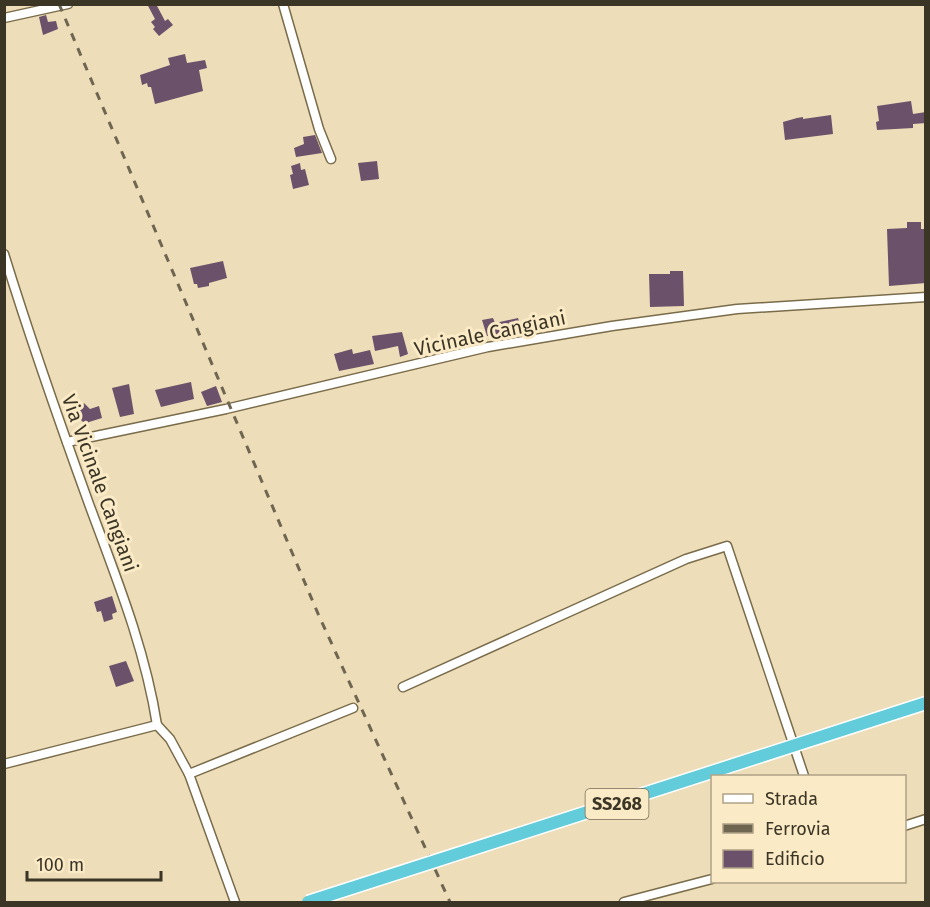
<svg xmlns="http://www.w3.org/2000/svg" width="930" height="907" font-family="'Fira Sans',sans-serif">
<rect width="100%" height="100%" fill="#edddb9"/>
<g fill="#6b516a">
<path d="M147,4H156L165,21L168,19L173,25L159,36L153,29L155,27L151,22L155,19Z"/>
<path d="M46,15L48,22L56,21L58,29L43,35L39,17Z"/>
<path d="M185,54L187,63L205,60L207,68L199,70L203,91L155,104L151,87H148L147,83L142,85L140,75L170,65L168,58Z"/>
<path d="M911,101L913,114L926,112V123L913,124V128L877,130L876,122L879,121L877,106Z"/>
<path d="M831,115L833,134L785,140L783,122L797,118L803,117V119Z"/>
<path d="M315,135L322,153L296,157L294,148L304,144L303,137Z"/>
<path d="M377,161L379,179L361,181L358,163Z"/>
<path d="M300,163L301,170L305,169L309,185L293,189L290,175L293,174L291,166Z"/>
<path d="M907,222H921V229H926V283L889,286L887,229L907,228Z"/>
<path d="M223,261L227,278L209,283V286L198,288L197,284H194L190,268Z"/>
<path d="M670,271H683L684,306L650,307L649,274H670Z"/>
<path d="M493,318L495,323L518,318L520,325L505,331L507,336L494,339L493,335L487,336L482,320Z"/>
<path d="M402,332L408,354L400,357L398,346L375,351L372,336Z"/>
<path d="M352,349L353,354L370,350L374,364L339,371L334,354Z"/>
<path d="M191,382L194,399L161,407L155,390Z"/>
<path d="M129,384L134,414L120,417L112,388Z"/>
<path d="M216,386L222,402L207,406L201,392Z"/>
<path d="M84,403L90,409L99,406L102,418L89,422L86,425L76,415Z"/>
<path d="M112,596L117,612L112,614L113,619L104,622L101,611L97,612L94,602Z"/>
<path d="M126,661L134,681L116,687L109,666Z"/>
</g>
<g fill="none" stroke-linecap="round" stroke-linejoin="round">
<defs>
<g id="minor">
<path d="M283,4L319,129L331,159"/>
<path d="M4,18L68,4"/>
<path d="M4,254C30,338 59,421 89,504C116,577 145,648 157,725"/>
<path d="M67,442L226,409L488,347L612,326L737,309L926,297"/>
<path d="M403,687L686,559L727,546L804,776"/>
<path d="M157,725L170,739L189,774L235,902"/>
<path d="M4,764L157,725"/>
<path d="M189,774L353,708"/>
<path d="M904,826L926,819"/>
<path d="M624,902L712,879"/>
</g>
</defs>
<use href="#minor" stroke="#7a6c4b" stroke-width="11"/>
<use href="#minor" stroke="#fff" stroke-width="8"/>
<path stroke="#6f6651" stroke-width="3" stroke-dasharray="8 8" stroke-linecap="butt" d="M59,4L319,616L450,902"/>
<defs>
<path id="highway-bridge" d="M308,902L926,703"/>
</defs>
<use href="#highway-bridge" stroke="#fff" stroke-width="15" stroke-linecap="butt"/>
<use href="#highway-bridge" stroke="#63ccda" stroke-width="12"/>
</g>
<g text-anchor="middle" stroke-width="6" stroke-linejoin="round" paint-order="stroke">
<rect fill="#faeac6" stroke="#746b56" stroke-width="1.5" x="585.5" y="789" width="63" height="30" rx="4.5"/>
<g font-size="18" font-weight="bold" fill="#3b3526">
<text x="617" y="810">SS268</text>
</g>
<g font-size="20" fill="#3b3526" stroke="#faeac6">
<text transform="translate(490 333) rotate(-12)" y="7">Vicinale Cangiani</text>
<text transform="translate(100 483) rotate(70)" y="7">Via Vicinale Cangiani</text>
</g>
</g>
<rect width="930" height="907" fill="none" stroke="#3b3526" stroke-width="12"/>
<rect x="711" y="775" width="195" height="108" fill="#faeac6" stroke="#aea286" stroke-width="1.5"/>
<rect x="723" y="794" width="30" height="9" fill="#ffffff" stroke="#aea286" stroke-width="1.5"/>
<text x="765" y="805" font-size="18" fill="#3b3526">Strada</text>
<rect x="723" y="824" width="30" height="9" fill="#6f6651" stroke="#aea286" stroke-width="1.5"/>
<text x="765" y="835" font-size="18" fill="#3b3526">Ferrovia</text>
<rect x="723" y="850" width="30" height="18" fill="#6b516a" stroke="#aea286" stroke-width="1.5"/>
<text x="765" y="865" font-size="18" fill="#3b3526">Edificio</text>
<path d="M27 871v9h134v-9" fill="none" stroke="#3b3526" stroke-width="3"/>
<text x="36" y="871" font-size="18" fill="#3b3526" stroke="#faeac6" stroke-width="4.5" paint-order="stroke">100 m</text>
</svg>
